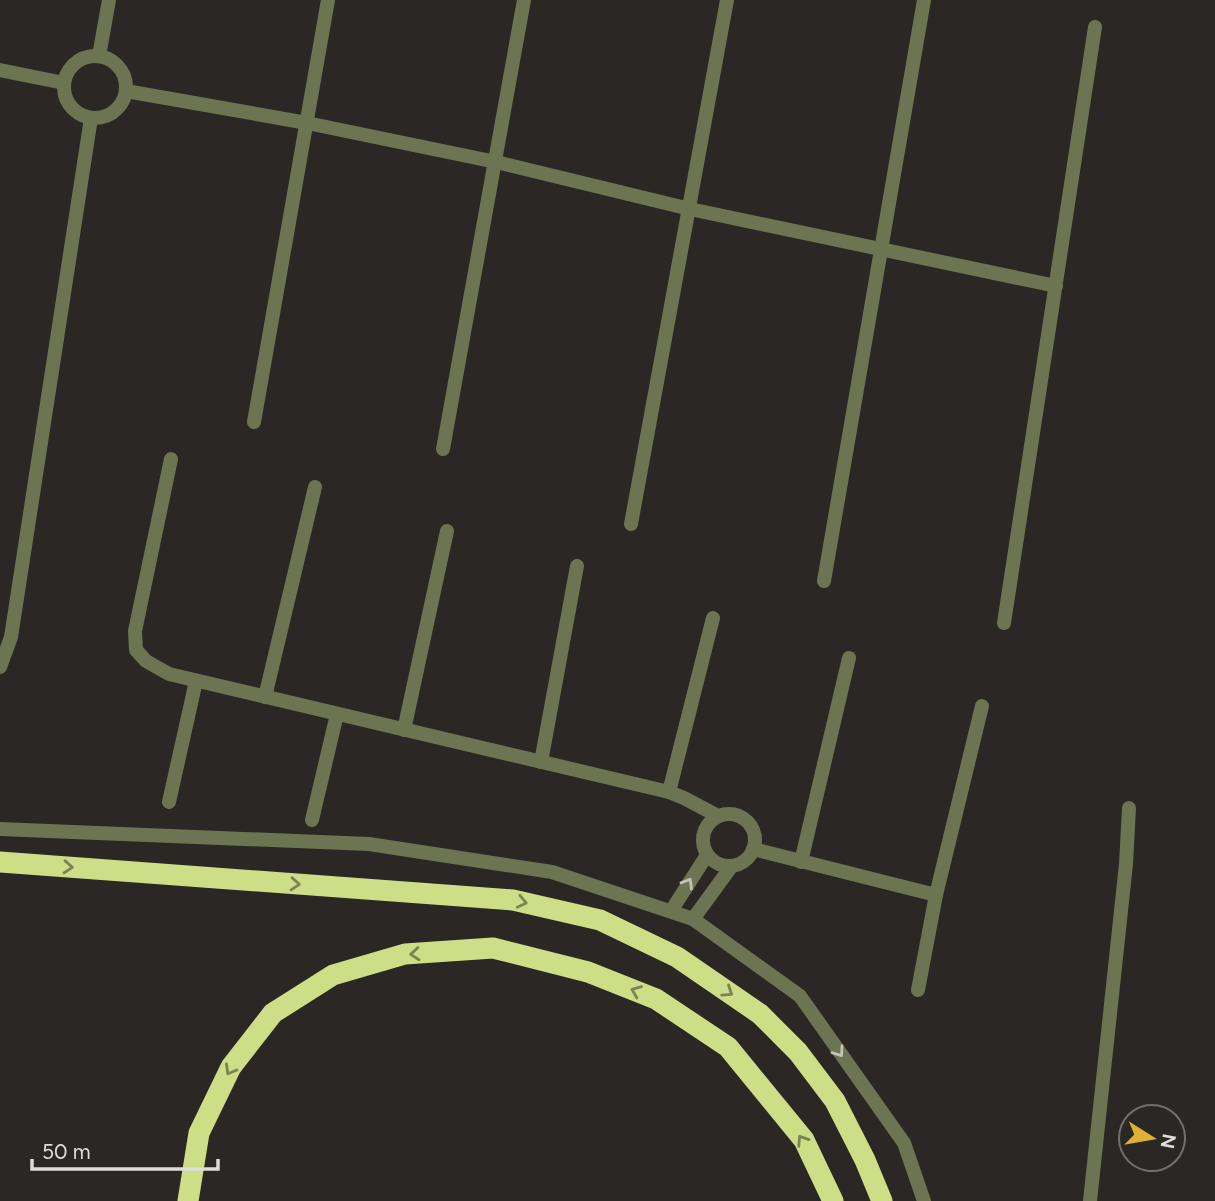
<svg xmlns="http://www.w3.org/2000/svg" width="1215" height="1201" font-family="Figtree,sans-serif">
<rect width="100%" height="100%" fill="#2b2725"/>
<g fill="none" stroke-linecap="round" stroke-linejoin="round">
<g stroke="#6d7452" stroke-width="14">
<path d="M99,56L109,0"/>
<circle cx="95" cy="87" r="31"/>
<path d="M0,70L64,83"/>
<path d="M126,91L307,123L496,162L690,209L1056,286"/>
<path d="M254,422L328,0"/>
<path d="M443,449L524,0"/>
<path d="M171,459L135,631L136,650L146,661L169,674L669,792L684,798L718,816"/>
<path d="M631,524L727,0"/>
<path d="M824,581L924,0"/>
<path d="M1004,623L1095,27"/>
<path d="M0,667L11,637L91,118"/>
<path d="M265,697L315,487"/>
<path d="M404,730L447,531"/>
<path d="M541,762L577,566"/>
<path d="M669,792L713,618"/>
<path d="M169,802L196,681"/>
<circle cx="729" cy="840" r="26"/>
<path d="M312,820L337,714"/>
<path d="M0,829L369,844L552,872L693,919L800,996L904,1143L924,1201"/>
<path d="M753,849L936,895"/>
<path d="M801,862L849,658"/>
<path d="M671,911L707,855"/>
<path d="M693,919L731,867"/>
<path d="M918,990L936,895L982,706"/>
<path d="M1090,1201L1126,864L1129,808"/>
</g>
<g stroke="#cede86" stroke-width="21">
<path d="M0,862L513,900L600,920L677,957L760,1014L798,1052L835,1101L865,1160L882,1201"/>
<path d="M188,1201L199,1133L231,1067L273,1013L333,975L405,954L493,948L588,972L656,999L728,1047L804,1140L833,1201"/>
</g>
</g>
<defs><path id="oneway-chevron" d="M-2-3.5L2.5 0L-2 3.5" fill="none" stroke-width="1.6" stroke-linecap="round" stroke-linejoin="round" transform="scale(1.75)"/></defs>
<g stroke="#7c8256">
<use href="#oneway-chevron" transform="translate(68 867) rotate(4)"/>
<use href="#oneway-chevron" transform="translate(295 884) rotate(4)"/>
<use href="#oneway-chevron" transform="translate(522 902) rotate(12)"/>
<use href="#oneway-chevron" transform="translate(415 954) rotate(175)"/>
<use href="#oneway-chevron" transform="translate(636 991) rotate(-158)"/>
<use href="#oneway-chevron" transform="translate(728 992) rotate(34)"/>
<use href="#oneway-chevron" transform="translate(230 1070) rotate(120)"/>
<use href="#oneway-chevron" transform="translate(802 1140) rotate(-123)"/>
</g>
<g stroke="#c2c2b8">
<use href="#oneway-chevron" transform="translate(688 883) rotate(-59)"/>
<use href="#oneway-chevron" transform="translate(839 1052) rotate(55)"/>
</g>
<g transform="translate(1152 1138) rotate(101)"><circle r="33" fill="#2b2725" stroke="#736f6d" stroke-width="2"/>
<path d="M0-5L12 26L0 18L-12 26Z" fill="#deb133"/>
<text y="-10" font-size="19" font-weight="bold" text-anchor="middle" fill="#dedcda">N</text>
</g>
<path d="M32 1159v10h186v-10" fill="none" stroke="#dedcda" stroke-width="3.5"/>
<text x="42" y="1159" font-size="21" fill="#dedcda" stroke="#2b2725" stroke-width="5" paint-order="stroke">50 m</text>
</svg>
